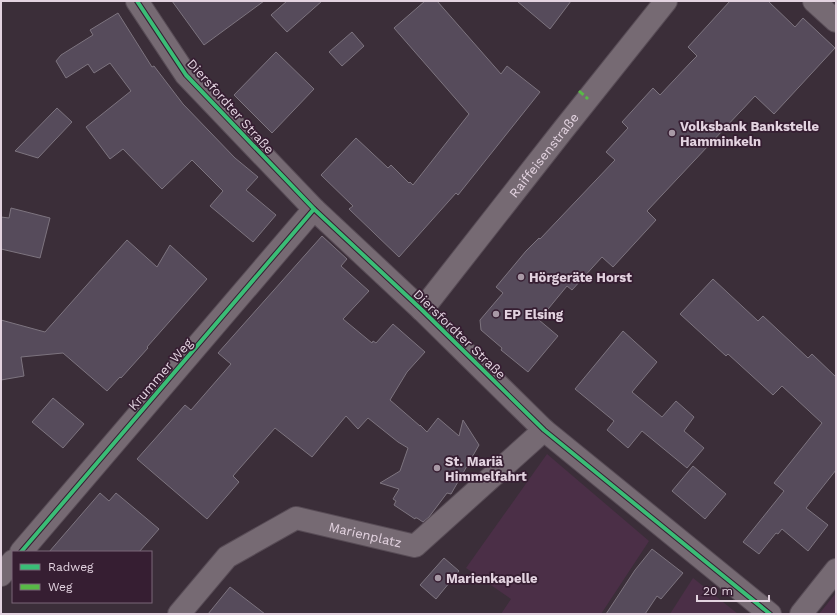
<svg xmlns="http://www.w3.org/2000/svg" width="837" height="615" font-family="'Work Sans',sans-serif">
<rect width="100%" height="100%" fill="#3b2e39"/>
<g fill="#4b2f47">
<path d="M547,454L649,541L601,614H501L511,599L466,568Z"/>
<path d="M693,578L738,614H670Z"/>
<path d="M836,593V614H819Z"/>
</g>
<g fill="#564b5b" stroke="#7d747f">
<path d="M172,1H264L204,45Z"/>
<path d="M287,1H322L287,32L271,15Z"/>
<path d="M425,1H437L501,74L507,66L540,92L458,195L456,193L399,257L349,209L353,206L321,175L356,138L388,168L391,165L409,183L410,182L413,185L469,114L394,28Z"/>
<path d="M517,1H571L550,29Z"/>
<path d="M730,1H768L795,27L803,18L835,48L774,114L755,96L647,211L656,220L613,267L602,257L572,290L567,286L539,320L558,336L528,372L501,350L502,348L481,330L480,320L503,293L496,287L526,251L539,238L540,239L615,160L606,152L628,128L622,122L653,88L660,95L691,62L697,56L688,47Z"/>
<path d="M118,13L152,67L154,66L183,104L235,158L258,177L246,190L276,215L253,242L210,206L223,191L192,160L162,189L123,149L110,159L86,127L131,91L110,63L94,73L88,64L66,78L56,61L61,55L93,35L90,30Z"/>
<path d="M352,32L364,46L342,66L329,52Z"/>
<path d="M276,52L314,89L272,133L234,95Z"/>
<path d="M57,108L72,122L38,158L15,151Z"/>
<path d="M11,208L50,218L40,258L1,249V217L9,218Z"/>
<path d="M322,236L347,259L341,266L369,291L343,319L372,343L373,341L376,343L393,324L425,352L407,372L390,400L420,426V425L427,432L438,418L459,436L463,420L479,445L451,494L447,493L429,517L423,522L417,518H415V519L394,505L396,501L393,499L399,489L380,483L400,471L408,448L398,442L368,418L358,429L346,416L312,457L275,428L233,476L239,482L207,519L137,459L185,405L191,410L231,364L218,353Z"/>
<path d="M127,240L157,267L170,245L207,279L147,347L148,348L121,378L120,377L107,391L63,353L21,357L24,376L1,380V320L45,332Z"/>
<path d="M713,279L758,321L763,316L808,358L812,354L836,377V470L806,508L828,525L808,551L782,529L778,534L776,533L759,554L743,542L784,491L774,483L822,423L782,386L773,395L728,354L726,356L680,314Z"/>
<path d="M623,331L657,362L632,392L662,417L676,401L694,417L684,431L704,448L687,468L642,431L628,448L607,430L614,421L575,389Z"/>
<path d="M53,398L84,424L63,448L32,422Z"/>
<path d="M693,466L726,494L705,519L672,491Z"/>
<path d="M100,493L109,501L116,493L159,529L139,552H49Z"/>
<path d="M652,549L683,573L661,599L657,596L645,614H606L635,570Z"/>
<path d="M444,558L459,571L436,599L420,585Z"/>
<path d="M230,587L265,614H208Z"/>
</g>
<g fill="none" stroke-linecap="round" stroke-linejoin="round">
<defs>
<g id="minor">
<path d="M137,1L186,75L314,209L422,310L544,430L770,614"/>
<path d="M814,1L836,21"/>
<path id="s1" d="M422,310L563,130L666,1"/>
<path d="M21,552L314,209"/>
<path d="M1,575L13,561"/>
<path id="s2" d="M179,614L227,557L296,518L415,546L544,430"/>
<path d="M801,614L836,570"/>
</g>
</defs>
<use href="#minor" stroke="#584c56" stroke-width="24"/>
<use href="#minor" stroke="#766a73" stroke-width="22"/>
<path stroke="#58b947" stroke-width="3" stroke-dasharray="6 3" stroke-linecap="butt" d="M579,91L588,99"/>
<defs>
<g id="cycleway">
<path d="M137,1L186,75L314,209L422,310L544,430L770,614"/>
<path d="M21,552L314,209"/>
</g>
</defs>
<use href="#cycleway" stroke="#361e32" stroke-width="6"/>
<use href="#cycleway" stroke="#3abd76" stroke-width="4"/>
</g>
<g fill="#a899a6" stroke="#361e32" stroke-width="1.5">
<circle cx="672" cy="133" r="4"/>
<circle cx="521" cy="277" r="4"/>
<circle cx="496" cy="314" r="4"/>
<circle cx="437" cy="468" r="4"/>
<circle cx="438" cy="578" r="4"/>
</g>
<g text-anchor="middle" stroke-width="3.5" stroke-linejoin="round" paint-order="stroke">
<g font-size="13" fill="#e3d3e0" stroke="#361e32">
<text transform="translate(231 106) rotate(48)" y="5">Diersfordter Straße</text>
<text dy="5" stroke="none"><textPath href="#s1" startOffset="197">Raiffeisenstraße</textPath></text>
<text transform="translate(460 334) rotate(44)" y="5">Diersfordter Straße</text>
<text transform="translate(160 374) rotate(-49)" y="5">Krummer Weg</text>
<text dy="5" stroke="none"><textPath href="#s2" startOffset="225">Marienplatz</textPath></text>
</g>
<g font-size="13" font-weight="bold" fill="#e3d3e0" stroke="#361e32" text-anchor="start">
<text x="680" y="131">Volksbank Bankstelle<tspan x="680" dy="15">Hamminkeln</tspan></text>
<text x="529" y="282">Hörgeräte Horst</text>
<text x="504" y="319">EP Elsing</text>
<text x="445" y="466">St. Mariä<tspan x="445" dy="15">Himmelfahrt</tspan></text>
<text x="446" y="583">Marienkapelle</text>
</g>
</g>
<rect width="837" height="615" fill="none" stroke="#e3d3e0" stroke-width="4"/>
<rect x="12" y="551" width="140" height="52" fill="#361e32" stroke="#7b6678"/>
<rect x="20" y="564" width="20" height="6" fill="#3abd76" stroke="#7b6678"/>
<text x="48" y="571" font-size="12" fill="#e3d3e0">Radweg</text>
<rect x="20" y="584" width="20" height="6" fill="#58b947" stroke="#7b6678"/>
<text x="48" y="591" font-size="12" fill="#e3d3e0">Weg</text>
<path d="M697 595v6h72v-6" fill="none" stroke="#e3d3e0" stroke-width="2"/>
<text x="703" y="595" font-size="12" fill="#e3d3e0" stroke="#361e32" stroke-width="3" paint-order="stroke">20 m</text>
</svg>
